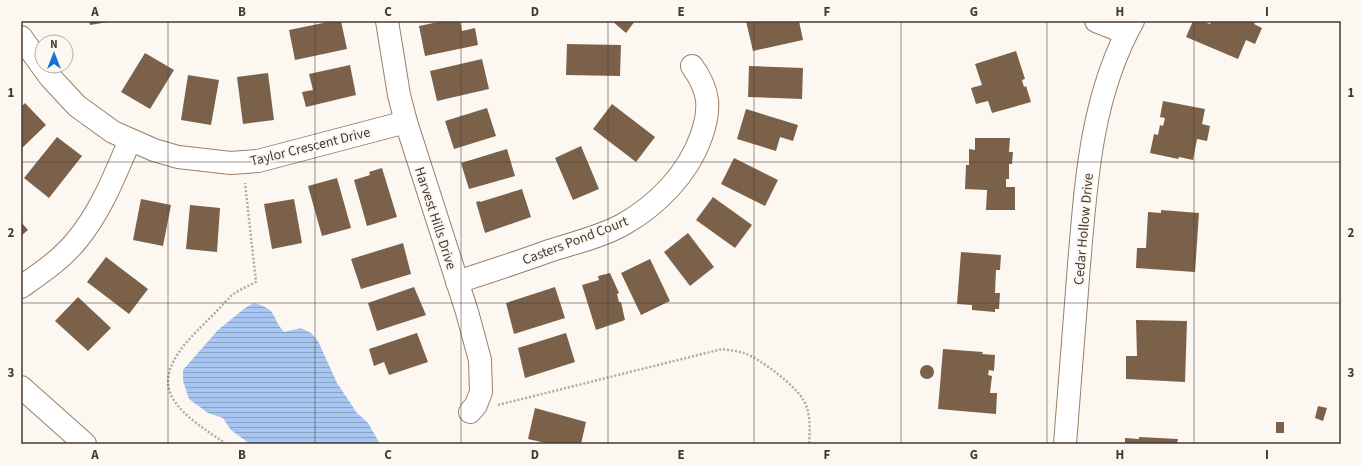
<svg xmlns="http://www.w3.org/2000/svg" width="1362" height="465" font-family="'Source Sans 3',sans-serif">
<defs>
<pattern id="water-rules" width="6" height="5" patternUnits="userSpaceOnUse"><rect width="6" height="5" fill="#a7c7f2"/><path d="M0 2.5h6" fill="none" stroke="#8aa3c4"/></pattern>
</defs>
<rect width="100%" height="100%" fill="#fdf7f2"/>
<path fill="url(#water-rules)" d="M254,303C279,310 270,316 284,332L301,328L311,333L318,341L337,383L357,413L368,423L380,444H250L231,430L223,418L208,413L189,399L183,381V370L218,330L245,308Z"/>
<g fill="#7c614a">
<path d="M89,21H108V22L90,25Z"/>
<path d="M333,21H341L347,49L295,60L289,30Z"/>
<path d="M443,21H460L462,31L475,28L478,45L425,56L419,26Z"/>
<path d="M612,21H635L626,33Z"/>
<path d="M746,21H799L803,40L753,51Z"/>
<path d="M1193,21H1202L1210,24L1212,21H1256L1254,24L1262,28L1255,44L1246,40L1238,59L1186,37Z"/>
<path d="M567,44L621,45L620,76L566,75Z"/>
<path d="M1016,51L1025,79L1022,80L1024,87L1026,86L1031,102L992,113L988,101L976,104L971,88L982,85L975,64Z"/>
<path d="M145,53L174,70L150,109L121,92Z"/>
<path d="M482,59L489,89L437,101L430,71Z"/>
<path d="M350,65L356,95L306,107L302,92L313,90L309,74Z"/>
<path d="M749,66L803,68L802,99L748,97Z"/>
<path d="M268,73L274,120L243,124L237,77Z"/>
<path d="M188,75L219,80L211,125L181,120Z"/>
<path d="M1163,101L1205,109L1202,124L1210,126L1207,141L1197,139L1193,160L1179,157L1178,159L1150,153L1154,134L1158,135L1160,125L1163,126L1165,118L1160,117Z"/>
<path d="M25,103L46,125L21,149V107Z"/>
<path d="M612,104L655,137L636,162L593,129Z"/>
<path d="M487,108L496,136L454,149L445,121Z"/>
<path d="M746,109L798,125L793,141L780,137L776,151L737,139Z"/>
<path d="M57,137L82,156L49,198L24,178Z"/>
<path d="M975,138H1010L1009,152H1013L1012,164H1009V179H1006V187H1015V210H986L987,190L965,189L966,165H969V149L975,150Z"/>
<path d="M581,146L599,189L573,200L555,158Z"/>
<path d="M507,149L515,176L469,189L461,163Z"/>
<path d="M734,158L778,180L765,206L721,184Z"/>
<path d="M382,168L397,217L367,226L354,180L370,175L369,172Z"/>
<path d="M337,178L351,228L322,236L308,186Z"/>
<path d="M522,189L531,217L485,233L476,202L480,201V202Z"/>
<path d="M713,197L752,225L735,248L696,220Z"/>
<path d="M141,199L171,205L163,246L133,240Z"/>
<path d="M294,199L302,243L272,249L264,204Z"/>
<path d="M190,205L220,208L217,252L186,249Z"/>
<path d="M1161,210L1199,213L1195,272L1136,268L1137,248H1146L1148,212L1161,213Z"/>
<path d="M21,222L28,230L21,236Z"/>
<path d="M688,233L714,267L690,286L664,252Z"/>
<path d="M403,243L411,274L361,289L351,259Z"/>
<path d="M961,252L1001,255L1000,270H996L995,293H1000L999,309H995V312L972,310V305L957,304Z"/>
<path d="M106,257L148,289L129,314L87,282Z"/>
<path d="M650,259L670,301L641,315L621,273Z"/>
<path d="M610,273L619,293L617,294L619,302H621L625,320L596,330L582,285L599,280L598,276Z"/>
<path d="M414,287L426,315L377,331L368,303Z"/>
<path d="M555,287L565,318L514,334L506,303Z"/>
<path d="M78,297L111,328L88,351L55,321Z"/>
<path d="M1136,320L1187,321L1185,382L1126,379V356H1137Z"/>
<path d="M417,333L428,362L389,375L384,362L374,366L369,349Z"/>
<path d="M566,333L575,362L525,378L518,348Z"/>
<path d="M943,349L983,352L982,354L995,355L994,371L989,370L988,375L992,376L990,393H997L996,414L938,409Z"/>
<circle cx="927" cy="372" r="7"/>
<path d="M1318,406L1327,408L1323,421L1315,418Z"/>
<path d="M535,408L586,422L581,444H550L528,439Z"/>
<rect x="1276" y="422" width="8" height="11"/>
<path d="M1139,437L1178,439L1177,444H1125V438L1139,439Z"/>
</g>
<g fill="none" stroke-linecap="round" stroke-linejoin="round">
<defs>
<g id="minor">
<path d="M387,21L399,95L406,122L467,312L480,360L481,392L476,405L470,412"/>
<path d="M1096,21L1126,33"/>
<path d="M21,37L50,77L77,106L113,132L154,150L178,157L231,163L258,161L406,122"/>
<path d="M457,282C488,272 519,262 549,251C573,243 601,237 624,224C657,205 688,174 701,137C711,109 710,91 692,66"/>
<path d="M21,287C41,273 62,259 77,240C101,211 115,175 130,140"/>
<path d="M21,387L85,444"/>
<path d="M1065,444C1070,384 1074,325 1079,265C1086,182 1091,96 1133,21"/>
</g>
</defs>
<use href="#minor" stroke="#9b7f67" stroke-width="24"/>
<g stroke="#b2aaa3" stroke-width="2.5" stroke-dasharray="2 2" stroke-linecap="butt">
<path d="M498,405L722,349C729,350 737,351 744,353C761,359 796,386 804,401C811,414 810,430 809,444"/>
<path d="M226,444C208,431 185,418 173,399C155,369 190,338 209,319C217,311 224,303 232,295C239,290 248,286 256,282L245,183"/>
</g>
<use href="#minor" stroke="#fff" stroke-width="22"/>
</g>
<path fill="none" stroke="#463a30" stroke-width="1" stroke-opacity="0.55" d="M168,21V444M315,21V444M461,21V444M608,21V444M754,21V444M901,21V444M1047,21V444M1194,21V444M21,162H1341M21,303H1341"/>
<g text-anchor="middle" stroke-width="4" stroke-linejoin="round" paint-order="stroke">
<g font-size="14" fill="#463a30" stroke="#fdf7f2">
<text transform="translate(310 146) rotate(-14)" y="5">Taylor Crescent Drive</text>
<text transform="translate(436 218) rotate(72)" y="5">Harvest Hills Drive</text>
<text transform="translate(1083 229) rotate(-85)" y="5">Cedar Hollow Drive</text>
<text transform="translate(575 240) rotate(-21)" y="5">Casters Pond Court</text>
</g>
</g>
<rect width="1362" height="465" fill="none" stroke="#fdf7f2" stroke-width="44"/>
<g transform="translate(54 54)"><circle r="19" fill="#fdf7f2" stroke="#b4aba4"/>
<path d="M0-3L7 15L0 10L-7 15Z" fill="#1173dc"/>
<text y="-6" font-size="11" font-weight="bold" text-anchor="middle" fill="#463a30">N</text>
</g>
<rect x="22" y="22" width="1318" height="421" fill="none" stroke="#463a30" stroke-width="1.5"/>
<g font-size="13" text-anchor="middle" font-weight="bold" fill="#463a30">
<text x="95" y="16">A</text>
<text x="242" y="16">B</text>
<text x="388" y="16">C</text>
<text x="535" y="16">D</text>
<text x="681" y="16">E</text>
<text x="827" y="16">F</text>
<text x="974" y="16">G</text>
<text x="1120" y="16">H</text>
<text x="1267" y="16">I</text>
<text x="11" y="97">1</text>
<text x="1351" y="97">1</text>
<text x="11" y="237">2</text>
<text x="1351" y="237">2</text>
<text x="11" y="377">3</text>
<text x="1351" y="377">3</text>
<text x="95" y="459">A</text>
<text x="242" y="459">B</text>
<text x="388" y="459">C</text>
<text x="535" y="459">D</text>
<text x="681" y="459">E</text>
<text x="827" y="459">F</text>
<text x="974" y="459">G</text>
<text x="1120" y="459">H</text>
<text x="1267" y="459">I</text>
</g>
</svg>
